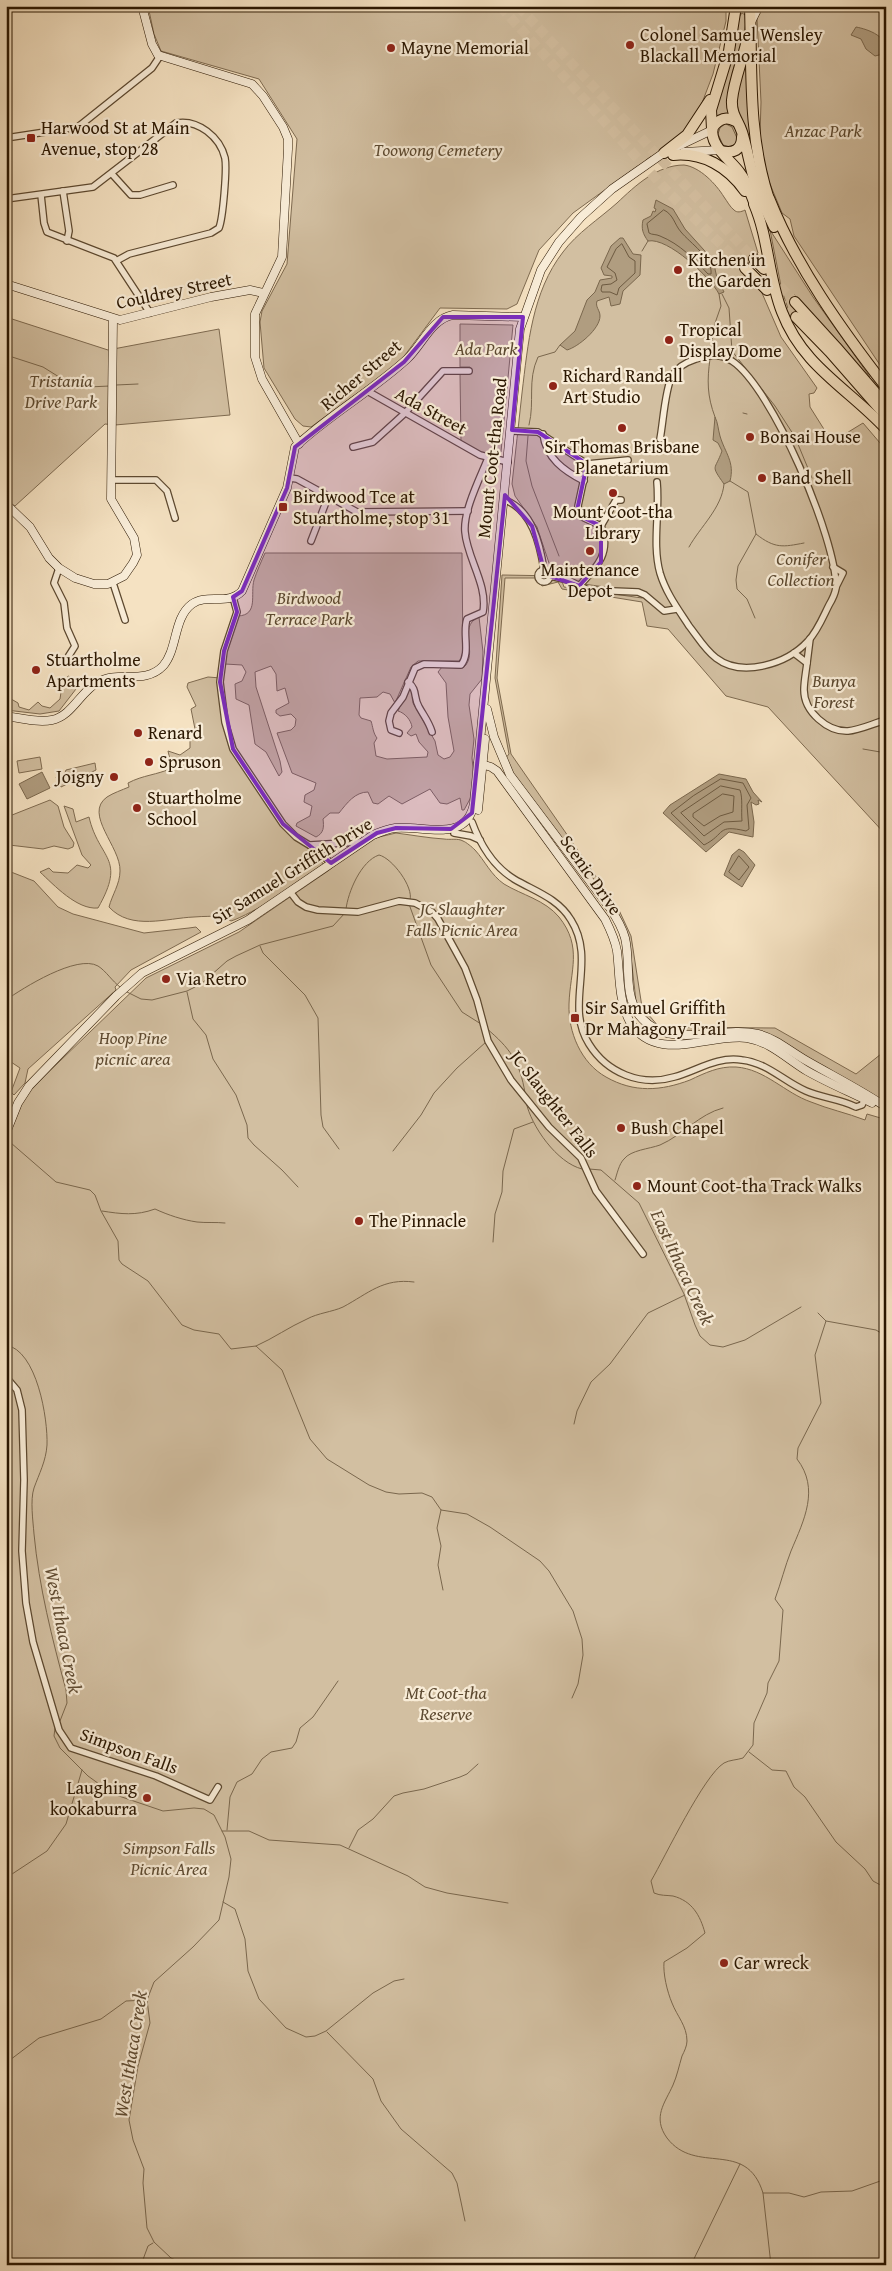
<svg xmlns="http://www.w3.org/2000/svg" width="892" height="2271" font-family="'Gentium Book Plus',serif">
<rect width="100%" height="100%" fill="#f5e2c2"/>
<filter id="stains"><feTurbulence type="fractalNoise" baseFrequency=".004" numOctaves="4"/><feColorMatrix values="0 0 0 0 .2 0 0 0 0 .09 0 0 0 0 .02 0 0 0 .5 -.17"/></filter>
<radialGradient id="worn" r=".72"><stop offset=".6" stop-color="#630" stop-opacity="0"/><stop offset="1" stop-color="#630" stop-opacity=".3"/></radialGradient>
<g fill="#d2bfa1" stroke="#7e6a50">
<path d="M148,6H726V21L713,74L702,103L682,134L573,213L539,250L517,304L507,309L440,308L399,363L311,427L303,426L295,419L264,368L260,322L262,311L287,264L297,139L259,79L161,51L154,34Z"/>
<path d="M764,6H886V374L794,236L790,219L782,213L765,172L760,136L761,102L757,18Z"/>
<path d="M742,13L747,16L746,22L731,115L715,118L714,109L739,17Z"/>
<path d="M747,52L756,168L736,117V88Z"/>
<path d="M722,123L732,124L739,135V143L727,149L719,143L716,130Z"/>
<path d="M684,165C700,167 716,184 724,197C727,201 730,207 734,210C737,213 741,212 745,210L758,253L741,270L762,293L781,337L817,388L814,393L809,394L810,407L832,442L863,423L886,450V835L768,707L726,696L668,629L647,626L642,602L562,589L558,582L542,586L536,578H505L497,678L511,754L618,908L631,936L642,1007L659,1027L775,1028L856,1074L886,1050V1103L775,1039L682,1033L656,1027L640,1011L636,1001L629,940L512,773L505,759L509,754L495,678L502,575L560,576L564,587L642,598V592L576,583L551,569L537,527L515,496L512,484C515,454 519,423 522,393C528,344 532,292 563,252C577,233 599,219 617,203C635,186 657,165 684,165Z"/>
<path d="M770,230L813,297L870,377L868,378L794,294L791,309L793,323L782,291Z"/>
<path d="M6,288L9,318L108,350L219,329L230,415L115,425L105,424L15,506L6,501Z"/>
<path d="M460,324L513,325L501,452C490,459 472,448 461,443L460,374H470L472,371L470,367H460Z"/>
<path d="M265,553H462L463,661H418L411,667L395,703L390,694L383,692L377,697L360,698L359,715L361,718L371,721C373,727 373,733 377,738L374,743L376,756L387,759L427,757L428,752L419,742L416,734L411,736L407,733L412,727C411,720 405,713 398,711L407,690L411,687L413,689V703L435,741L438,755L444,759L450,757L454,751L448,717L446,683L438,672L442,667L463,668C480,654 456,627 479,617L483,652L482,679L470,694L469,705L474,739L472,758L474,778L470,799L464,810H462L460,798L447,804L440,803L430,789L402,804L389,796L378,804L373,803L368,792C355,792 347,803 339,813H330L323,819C324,827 324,833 316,837L296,826L297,823L310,816L312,806L304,802L305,795L314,790L316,783L292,773L277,733L291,730L295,726L296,719L291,714L280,716L276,713V710L289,703L285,688L277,691L276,674L271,666L255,672L256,687L280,761L282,772L279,776L266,752L255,744L249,705L236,699L235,684L242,681L246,672L242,665L225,664L223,661L238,616C259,615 250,594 254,580C257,571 261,562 265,553Z"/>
<path d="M68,676L76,679V689L59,711L40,714L6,710V696L18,703L19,707L29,710L38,702L42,706L50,708L60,699L63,679H67Z"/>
<path d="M208,677L221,678L225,722L233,749L297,841L317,854L323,864C310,879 250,915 231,921L221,915C212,917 204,916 194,917C167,918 131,931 109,907C112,895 120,884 120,871C121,847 83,814 107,797C113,793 122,790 129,787L128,783C143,775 157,775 172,768L168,751L180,755L190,748V739L196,734L191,709L196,706L187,687L188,683Z"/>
<path d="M40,757L42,769L19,773L17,761Z"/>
<path d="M95,763L96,770L61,787L56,777L64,775L66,770Z"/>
<path d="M50,800L58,806L64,827L74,843L73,847L68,849L54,846L43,849L9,845L6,842L7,817Z"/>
<path d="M64,806L73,809L76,822L89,817C99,860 127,857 98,908C77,910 54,885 40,872L49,868L53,872L68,873L77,865L88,868L91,865L82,855Z"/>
<path d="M396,833C412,835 428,838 444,839C450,840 458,838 463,841C466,842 472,847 475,850C485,861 491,875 504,884C522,895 545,900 559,917C583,947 570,971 569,1004C568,1032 581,1063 606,1077C634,1093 661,1091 690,1080C705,1073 719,1066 736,1067C765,1069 785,1093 811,1102C828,1109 847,1113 865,1120L867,1114L884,1119L882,1125L886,1127V2265H6V1143L21,1105L32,1088L146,978L239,932L328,871L360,845L375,838Z"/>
<path d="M11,872L34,881L58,907L73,914L144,933L189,928L196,927L201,932L131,970L115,987L116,990L28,1069L25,1083L14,1095L11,1092L20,1068L8,1060L6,1062V879Z"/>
</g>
<g fill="#b09d80" stroke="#7a674d">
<path d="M856,27C867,29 892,37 883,54L875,56L866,49L861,39L851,35Z"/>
<path d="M656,200L673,209L685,229L713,260L717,278L724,292L719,294C711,278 668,237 648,241C643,234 641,229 643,220L651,216L653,211L655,212L656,209L654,208Z"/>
<path d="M620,238H623L633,254L641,255L640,275L623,291L620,304L611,306L609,297L597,301C595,307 600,310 600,316C600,329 578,347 567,350L560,345L575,331L587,300L595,292L600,280L612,278V276L604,275L601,268L611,246Z"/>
<path d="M715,417C718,423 718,429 720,436C725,453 735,462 730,481L724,484C710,464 715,471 722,451L718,443L713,440Z"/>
<path d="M42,772L50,788L27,799L19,784Z"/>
<path d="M719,774L746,779L753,792L762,802L758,800L759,804L756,805L751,802L754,822L753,837L729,832L706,852L663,813L670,805Z"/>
<path d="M739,849L744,852L755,865L742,887L724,875L732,855Z"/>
</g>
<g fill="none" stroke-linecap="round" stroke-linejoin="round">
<g stroke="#6d5a40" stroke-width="1">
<path d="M664,210C674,215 674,224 681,232C690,243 713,258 711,274H708C694,259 680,244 660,236C656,234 652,235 649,233L647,224Z"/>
<path d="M622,244L629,257L635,261V273L619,288L617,295L610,292H602L601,290L602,285L611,284L617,280L615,273L607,267L616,249Z"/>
<path d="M721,779L743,783L751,798L747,805L749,829L746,831C716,824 726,834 704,845L671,813L693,796Z"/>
<path d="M721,786L740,790C743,799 741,810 742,821L724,822L704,836L681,813Z"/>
<path d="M723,794L734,796L733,812L720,816L704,826L693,817V814Z"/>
<path d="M739,856L749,867L739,880L729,872Z"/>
</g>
<g stroke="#7a674d" stroke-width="1">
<path d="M726,124L732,127L737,138L736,144L730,147L723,145L718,134L720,128Z"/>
<path d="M642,251L648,241"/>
<path d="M722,294L729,308L732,351L775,406L795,437L812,478"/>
<path d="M711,351L714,326L721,306L719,294"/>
<path d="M6,355L43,367L72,385L88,387L110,386"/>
<path d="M710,359C707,380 707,396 715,417"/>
<path d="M116,385L138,384"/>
<path d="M743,413L747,414"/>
<path d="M529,425C535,401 527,381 538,357L555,352L560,345"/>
<path d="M528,436L526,461L532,486L559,556"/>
<path d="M730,481L748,492L756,534L738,566L736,580L737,589L747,599L755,618"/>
<path d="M756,534C775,549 783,547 804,543"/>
<path d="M689,547C700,527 722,508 724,484"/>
<path d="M863,749L886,753"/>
<path d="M409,904L431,965L462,1012L481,1024"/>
<path d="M346,909C348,892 361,861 379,855C392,858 414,887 410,900"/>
<path d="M260,946L263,953L305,995L318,1018L321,1115L323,1127L339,1149"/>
<path d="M125,991L141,999L152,1000L187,991L201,984L227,961L236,956L260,945L333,926L345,913"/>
<path d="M187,992L193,1019L206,1035L213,1059L236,1095L247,1125L248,1138L254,1145L282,1170L298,1187"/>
<path d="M6,1000C23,988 77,954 98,966C106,971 112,981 120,987"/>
<path d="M486,1028C510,1048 520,1062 525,1093"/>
<path d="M526,1102C531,1126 557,1163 582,1169"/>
<path d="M11,1143L56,1182L90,1190L95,1195L101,1211L118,1241L119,1260L122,1264L148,1281L182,1325L194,1330L219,1334L231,1349L256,1346L282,1370L310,1439L327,1459L369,1485L386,1492L399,1494L422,1493L432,1497L441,1510L467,1514L490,1527L540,1561L549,1571L573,1611L582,1639L583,1655L578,1684L572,1698"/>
<path d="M393,1151L421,1115L434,1093L457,1068L486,1042"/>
<path d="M589,1169L601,1170L639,1203L684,1294L695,1325L700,1336L710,1345L723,1347L745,1340L801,1307"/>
<path d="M615,1180C617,1174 619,1164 624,1159C631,1150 649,1149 660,1145C683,1135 699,1114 723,1108"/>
<path d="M102,1211C121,1214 136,1216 155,1209C168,1215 183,1220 197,1222C206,1223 216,1222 225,1223"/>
<path d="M493,1242L495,1214L502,1192L503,1171L514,1129L533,1122"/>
<path d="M826,1321L876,1330L886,1336"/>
<path d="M6,1345C37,1350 48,1419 47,1445C46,1461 39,1474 34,1488C30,1500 33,1521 34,1534C39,1587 52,1638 66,1690L67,1703L60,1721"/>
<path d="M256,1346C274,1338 289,1327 307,1319C318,1313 332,1312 343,1307C369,1293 383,1278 414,1282"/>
<path d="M574,1424L577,1411L591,1382L610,1364L648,1313L685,1295"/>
<path d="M441,1510L437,1528L441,1546L438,1565L443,1590"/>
<path d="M55,1728L54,1736L60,1748L88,1776L113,1794L163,1811L194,1808L204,1809L214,1815L225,1837L231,1859L229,1877L219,1920L193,1947L154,1982L147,2000L150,2023L138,2066L129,2120L133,2140L144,2169L143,2183L147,2228L154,2242L171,2258L187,2265"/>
<path d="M749,1752L772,1770L786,1771L794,1787L805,1797L836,1842L865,1869L873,1881L886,1888"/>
<path d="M227,1830L230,1797L237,1782L252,1774L262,1759L271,1752L292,1748L296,1742L300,1728L313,1717L338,1681"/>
<path d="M222,1831H249L269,1840L340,1845L408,1876L425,1887L447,1893L508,1903"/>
<path d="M349,1848L358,1830L373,1819L394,1796L403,1793L424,1789L460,1777L467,1774L478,1764"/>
<path d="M6,1878L47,1851L66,1824L82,1770"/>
<path d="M223,1902L235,1909L245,1939L248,1971L259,1999L286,2028L306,2037L315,2036L326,2031L373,1993L394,1981L404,1979"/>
<path d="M327,2032L373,2079L381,2101L401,2129L452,2173L457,2183L465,2221"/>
<path d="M6,2063L39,2038L101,2019L126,2001L147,2000"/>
<path d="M763,2193H789L804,2197L821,2192L852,2191L886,2179"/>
<path d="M141,2265L148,2246L153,2243"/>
<path d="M691,2265L740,2164"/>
<path d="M771,2265L763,2193C746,2138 696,2176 667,2138C652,2117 665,2103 673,2085C677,2076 679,2066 682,2056C684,2052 687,2046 687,2041C687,2026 677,2016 672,2003C667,1991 663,1974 664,1962L687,1948L705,1933C700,1915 692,1901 673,1896C666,1895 661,1896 654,1893L651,1881C665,1857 704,1775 724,1763C729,1760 737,1760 743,1758L753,1745L754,1723L767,1693L768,1683L779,1661L783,1610L775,1599C781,1583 785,1566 791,1551C804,1520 820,1489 797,1459L798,1448L821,1403L815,1355L826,1321L818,1313"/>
</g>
<g stroke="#d7c3a5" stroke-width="10" stroke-dasharray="10 5" stroke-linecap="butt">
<path d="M500,6L670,194L745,268"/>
<path d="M518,6L754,259"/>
<path d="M769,275L795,302"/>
<path d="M776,299L796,317"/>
</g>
<defs>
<g id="street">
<path d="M6,138L78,127L152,68L160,56"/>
<path d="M112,174L131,195H140L173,185"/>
<path d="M63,191L69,231L67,241"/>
<path d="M41,195L44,223L47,232L114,258L150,313"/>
<path d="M6,199L93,187L176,123C198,119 220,137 225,158C227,169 223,218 219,228L211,233L129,254L118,260"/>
<path d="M369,392L480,455L508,462"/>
<path d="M512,431L538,432L587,464L628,460"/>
<path d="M543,434C546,458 564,471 584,481"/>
<path d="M353,447L373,442L404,414L443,371H469"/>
<path d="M290,478L297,479L357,512L468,511"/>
<path d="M111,480H156L167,491L175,518"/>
<path d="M657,482C660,512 652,544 660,573C666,593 678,609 689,626C697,636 705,650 716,658C742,678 787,664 808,641C817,632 823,617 829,605C832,600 835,594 836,588C837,540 772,387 732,361C719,353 709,355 696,359C687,362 677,367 672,376C665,389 663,424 660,439"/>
<path d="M505,500C532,510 540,544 544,570"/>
<path d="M601,526L616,500H621"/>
<path d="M311,541L328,497"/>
<path d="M833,567L843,573L836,587"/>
<path d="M59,568L54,583L64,603L67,628L75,646L68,657"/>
<circle cx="544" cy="576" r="6"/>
<path d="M550,576L568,580L588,590L638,592L645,595L664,611L677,609"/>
<path d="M113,583L125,620"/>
<path d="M579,586C596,568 612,553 601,526L580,516L578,506L587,464"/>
<path d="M233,597L237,612L224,651L220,682L225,722L233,749L283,824L296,837L314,848L331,863"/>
<path d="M794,653L807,663L810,639"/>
<path d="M807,663C806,672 804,681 804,690C804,712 828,732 848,731C860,730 874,723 886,720"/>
<path d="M408,682C418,690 413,697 419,707C424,716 429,722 432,732"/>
<path d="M399,733L391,730L389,721L391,713L403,697L415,668L424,664L461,665C471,653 462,633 467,619L483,612C488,585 467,558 465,532C463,511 480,478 488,458"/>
<path d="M472,822C480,844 493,866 514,879C534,891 558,898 571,920C597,961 564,1005 589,1044C607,1073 641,1087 674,1077C697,1071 716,1056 742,1060C768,1063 783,1081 806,1091C822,1098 841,1099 856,1107L862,1105L865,1099"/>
<path d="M454,833L471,836L480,840"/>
<path d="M310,845L360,842"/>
<path d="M291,893L298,902L306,907L318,910L358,912L399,901L415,903L432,912L438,919L465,968L477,1000L488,1041L511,1080L549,1127L581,1158L596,1191L643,1254"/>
<path d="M6,1377L17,1390L22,1410L24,1480L22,1551L26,1603L33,1642L59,1730L71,1748L156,1776L210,1800L218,1787"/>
</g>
<g id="secondary">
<path d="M142,6L152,44L158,55L252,84L263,96L283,127L288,139V149L282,257L255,314V357L262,379L299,444"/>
<path d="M752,20L759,6"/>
<path d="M684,152L720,150"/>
<path d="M6,284L120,320L211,297L250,290L263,293"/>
<path d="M6,504L30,527L49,558L59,568L75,578L94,584H108L124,576L133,563L137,555L134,538L111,499L113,319"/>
<path d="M487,709L494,737L510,775L610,908C616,917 622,927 625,938C631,962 623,994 639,1015C668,1052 719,1025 758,1034C775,1038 791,1052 807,1061C833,1076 861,1090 886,1107"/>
<path d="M6,716C20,718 38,723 52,720C72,716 80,692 98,682C118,670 145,685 163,666C178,649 173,618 192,604C207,593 228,606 242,591L287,488L295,447C329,415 372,391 407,359C423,344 431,319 453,315L523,317"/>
<path d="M478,763L491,767L497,771L605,919C610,929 615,939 617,951C620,975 618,1000 630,1022C656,1065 709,1033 747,1038C771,1042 787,1059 807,1071C828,1083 850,1092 872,1103"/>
<path d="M478,810L485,739"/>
<path d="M6,1133L18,1103L29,1086L116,996L142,973L248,920L373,835C380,832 388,829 395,828C424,825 467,844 474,803L520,329L541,270L559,242L581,217L612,189L662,154L712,130"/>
</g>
<g id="highway">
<path d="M750,6C752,70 748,134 768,196"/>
<path d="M747,40C743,59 734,80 732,100C731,114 738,120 742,132C749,154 751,177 761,199"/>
<path d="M735,121C726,116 719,119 713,127C708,145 731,160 740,173C747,182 750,192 754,202"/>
<path d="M712,129L711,110L729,51L736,6"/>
<path d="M721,151C733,154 742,150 742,137"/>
<path d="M664,153L687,135L710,100"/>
<path d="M673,155C703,152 728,167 745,191"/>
<path d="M769,198C796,266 841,329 886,387"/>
<path d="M762,201L774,227"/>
<path d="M754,204C769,239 768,277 782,312C803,367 848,388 886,429"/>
<path d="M754,259L764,269"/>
<path d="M745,268L767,290"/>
<path d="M795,302L836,347L886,405"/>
<path d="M796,317L830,352L886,416"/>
</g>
</defs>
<use href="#street" stroke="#5d4930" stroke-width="8"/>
<use href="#secondary" stroke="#2a1600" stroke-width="9"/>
<use href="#highway" stroke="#2a1600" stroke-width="12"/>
<use href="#street" stroke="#f8ecd7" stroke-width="5.5"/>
<use href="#secondary" stroke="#f8ecd7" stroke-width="8"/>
<use href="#highway" stroke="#f5e2c2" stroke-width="10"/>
</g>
<path fill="#7b2cbf" fill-opacity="0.2" stroke="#7b2cbf" stroke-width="4" stroke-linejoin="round" d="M443,317H523L512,430L538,432L587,464L578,506L580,516L601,526V562L579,586L550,576V571L544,570L532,526L505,495L472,813L451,829L396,828L377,833L331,863L283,824L233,749L220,682L224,651L237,612L233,597L242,591L287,488L295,447L404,362Z"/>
<g fill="#8f2418" stroke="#f8ecd7" stroke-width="2">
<circle cx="630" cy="45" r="5"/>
<circle cx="391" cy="48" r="5"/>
<rect x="26" y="133" width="10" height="10" rx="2.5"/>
<circle cx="678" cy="270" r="5"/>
<circle cx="669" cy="340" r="5"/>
<circle cx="553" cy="386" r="5"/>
<circle cx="622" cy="428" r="5"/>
<circle cx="750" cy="437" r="5"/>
<circle cx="762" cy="478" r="5"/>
<circle cx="613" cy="493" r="5"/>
<rect x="278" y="502" width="10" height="10" rx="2.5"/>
<circle cx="590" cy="551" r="5"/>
<circle cx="36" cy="670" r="5"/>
<circle cx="138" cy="733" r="5"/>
<circle cx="149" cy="762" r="5"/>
<circle cx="114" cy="777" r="5"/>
<circle cx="137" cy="808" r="5"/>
<circle cx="166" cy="979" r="5"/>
<rect x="570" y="1013" width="10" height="10" rx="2.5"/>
<circle cx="621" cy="1128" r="5"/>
<circle cx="637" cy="1186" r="5"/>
<circle cx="359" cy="1221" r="5"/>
<circle cx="147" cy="1798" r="5"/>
<circle cx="724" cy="1963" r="5"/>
</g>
<g text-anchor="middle" stroke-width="4.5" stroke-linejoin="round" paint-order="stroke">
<g font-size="18" fill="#2a1600" stroke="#f8ecd7" text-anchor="start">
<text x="640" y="41">Colonel Samuel Wensley<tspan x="640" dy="21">Blackall Memorial</tspan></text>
<text x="401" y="54">Mayne Memorial</text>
<text x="41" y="134">Harwood St at Main<tspan x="41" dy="21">Avenue, stop 28</tspan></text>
<text x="688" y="266">Kitchen in<tspan x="688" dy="21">the Garden</tspan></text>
<text x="679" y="336">Tropical<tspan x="679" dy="21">Display Dome</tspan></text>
<text x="563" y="382">Richard Randall<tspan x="563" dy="21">Art Studio</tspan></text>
<text x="760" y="443">Bonsai House</text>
<text x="622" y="453" text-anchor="middle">Sir Thomas Brisbane<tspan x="622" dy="21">Planetarium</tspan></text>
<text x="772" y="484">Band Shell</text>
<text x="293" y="503">Birdwood Tce at<tspan x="293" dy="21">Stuartholme, stop 31</tspan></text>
<text x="613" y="518" text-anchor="middle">Mount Coot-tha<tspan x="613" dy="21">Library</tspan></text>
<text x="590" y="576" text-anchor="middle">Maintenance<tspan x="590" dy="21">Depot</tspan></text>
<text x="46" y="666">Stuartholme<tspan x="46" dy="21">Apartments</tspan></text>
<text x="148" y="739">Renard</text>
<text x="159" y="768">Spruson</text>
<text x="104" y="783" text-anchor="end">Joigny</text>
<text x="147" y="804">Stuartholme<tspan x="147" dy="21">School</tspan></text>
<text x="176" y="985">Via Retro</text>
<text x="585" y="1014">Sir Samuel Griffith<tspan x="585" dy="21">Dr Mahagony Trail</tspan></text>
<text x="631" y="1134">Bush Chapel</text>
<text x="647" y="1192">Mount Coot-tha Track Walks</text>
<text x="369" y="1227">The Pinnacle</text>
<text x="137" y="1794" text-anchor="end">Laughing<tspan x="137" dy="21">kookaburra</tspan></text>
<text x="734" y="1969">Car wreck</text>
</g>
<g font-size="18" font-style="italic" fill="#5c4930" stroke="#f8ecd7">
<text x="823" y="137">Anzac Park</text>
<text x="438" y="156">Toowong Cemetery</text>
<text x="486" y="355">Ada Park</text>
<text x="61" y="387">Tristania<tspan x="61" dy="21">Drive Park</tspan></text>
<text x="801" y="565">Conifer<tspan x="801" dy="21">Collection</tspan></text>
<text x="309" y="604">Birdwood<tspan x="309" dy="21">Terrace Park</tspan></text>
<text x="834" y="687">Bunya<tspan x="834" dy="21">Forest</tspan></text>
<text x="462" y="915">JC Slaughter<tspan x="462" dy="21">Falls Picnic Area</tspan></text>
<text x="133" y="1044">Hoop Pine<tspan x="133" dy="21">picnic area</tspan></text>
<text x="446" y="1699">Mt Coot-tha<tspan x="446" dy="21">Reserve</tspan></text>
<text x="169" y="1854">Simpson Falls<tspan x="169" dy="21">Picnic Area</tspan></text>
</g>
<g font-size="18" fill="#2a1600" stroke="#f8ecd7">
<text transform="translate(174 291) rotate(-12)" y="6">Couldrey Street</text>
<text transform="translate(361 375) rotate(-40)" y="6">Richer Street</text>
<text transform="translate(431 411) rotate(29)" y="6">Ada Street</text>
<text transform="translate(492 458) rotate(-84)" y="6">Mount Coot-tha Road</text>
<text transform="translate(292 871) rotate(-32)" y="6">Sir Samuel Griffith Drive</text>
<text transform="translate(591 875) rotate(55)" y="6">Scenic Drive</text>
<text transform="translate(554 1104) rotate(52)" y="6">JC Slaughter Falls</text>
<text transform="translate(129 1751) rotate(20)" y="6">Simpson Falls</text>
</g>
<g font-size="19" font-style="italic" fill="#604c33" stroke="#f8ecd7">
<text transform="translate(683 1267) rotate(65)" y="7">East Ithaca Creek</text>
<text transform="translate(64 1630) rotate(79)" y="7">West Ithaca Creek</text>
<text transform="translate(130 2054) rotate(-81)" y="7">West Ithaca Creek</text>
</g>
</g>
<rect width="892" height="2271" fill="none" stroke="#f5e2c2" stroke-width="25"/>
<rect x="8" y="8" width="877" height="2256" fill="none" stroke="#2a1600" stroke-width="2.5"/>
<rect x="12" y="12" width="867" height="2246" fill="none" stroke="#2a1600"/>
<rect width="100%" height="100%" filter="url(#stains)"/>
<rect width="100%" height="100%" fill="url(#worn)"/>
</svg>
